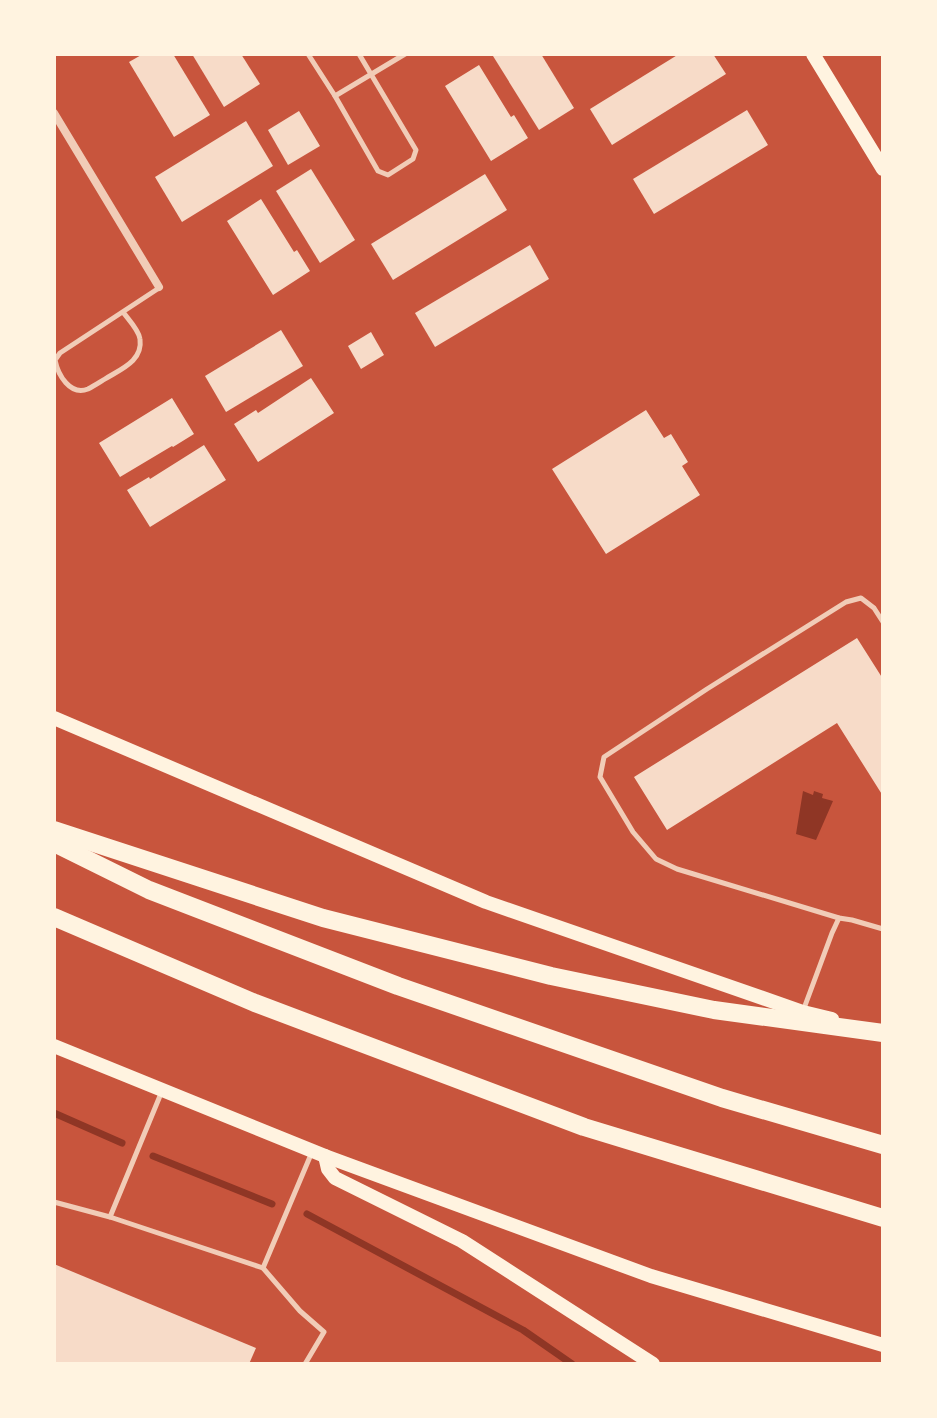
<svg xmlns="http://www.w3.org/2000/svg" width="937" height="1418" font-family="'Roboto Condensed',sans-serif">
<rect width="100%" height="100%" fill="#c8553d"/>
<path fill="#8f3625" d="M803,791L813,795L814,791L823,794L822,798L833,801L816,840L796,834Z"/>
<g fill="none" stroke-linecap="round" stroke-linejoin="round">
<g stroke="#8f3625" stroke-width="7">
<path d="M54,1113L122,1143"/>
<path d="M153,1156L272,1204"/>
<path d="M307,1214L523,1330L572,1364"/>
</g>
</g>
<g fill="#f7dbc8">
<path d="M143,54H173L210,115L174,137L129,62Z"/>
<path d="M192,54H241L260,84L224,107Z"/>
<path d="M496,54H541L574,108L539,130L493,56Z"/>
<path d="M679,54H713L726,74L612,145L590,109Z"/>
<path d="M479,65L511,117L514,115L528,138L491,161L445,86Z"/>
<path d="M747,110L768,145L654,214L633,179Z"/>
<path d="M299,111L320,146L288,165L268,130Z"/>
<path d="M246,121L273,166L182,222L155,177Z"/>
<path d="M311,169L355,240L320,263L276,191Z"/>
<path d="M485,174L507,210L393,280L371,244Z"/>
<path d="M261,199L294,252L297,250L310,271L273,295L227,221Z"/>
<path d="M530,245L549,279L435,347L415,313Z"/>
<path d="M281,330L303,366L226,412L205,376Z"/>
<path d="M371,332L384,355L361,369L348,346Z"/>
<path d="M311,378L334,413L258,462L234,424L256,410L258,413Z"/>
<path d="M172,398L194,434L173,447L172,446L120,477L99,443Z"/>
<path d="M646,410L664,438L671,434L688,462L682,466L700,495L606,554L552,469Z"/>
<path d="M204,445L226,480L150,527L127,490L149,477L150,479Z"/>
<path d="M857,638L883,679V796L837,723L667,830L634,777Z"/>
<path d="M54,1264L256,1348L249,1364H58L54,1362Z"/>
</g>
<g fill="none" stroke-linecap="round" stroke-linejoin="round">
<g stroke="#f1ccb7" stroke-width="5">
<path d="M308,54L335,96L405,54"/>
<path d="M335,96L378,171L388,175L413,159L416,150L359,54"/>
<path d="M123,312C128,319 139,330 140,339C143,361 121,369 105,379C100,382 94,386 88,389C70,396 58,375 55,360L60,353L159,288"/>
<path d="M883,622L874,608L861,598L846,602L707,689L604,757L600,777L633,832L656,859L677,869L839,918L852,920L883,929"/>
<path d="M803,1011L832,933L839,918"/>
<path d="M54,1202L110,1217L162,1091"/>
<path d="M110,1217L263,1268"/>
<path d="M305,1364L324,1332L300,1311L263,1268L312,1152"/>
</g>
<path stroke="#f1ccb7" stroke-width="8" d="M54,113L159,287"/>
<g stroke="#fff3e0" stroke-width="14">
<path d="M813,54L883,169"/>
<path d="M54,718L486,902L803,1012L832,1019"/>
<path d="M54,1046L325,1156L651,1276L883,1345"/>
<path d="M325,1156L328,1169L335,1178L462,1241L653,1364"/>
</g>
<g stroke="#fff3e0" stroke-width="18">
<path d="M54,830L323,918L551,976L714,1010L883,1033"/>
<path d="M54,843L149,890L398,986L722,1098L883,1145"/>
<path d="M54,917L255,1003L584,1127L883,1218"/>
</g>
</g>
<rect width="937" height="1418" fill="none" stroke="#fff3e0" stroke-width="112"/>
</svg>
